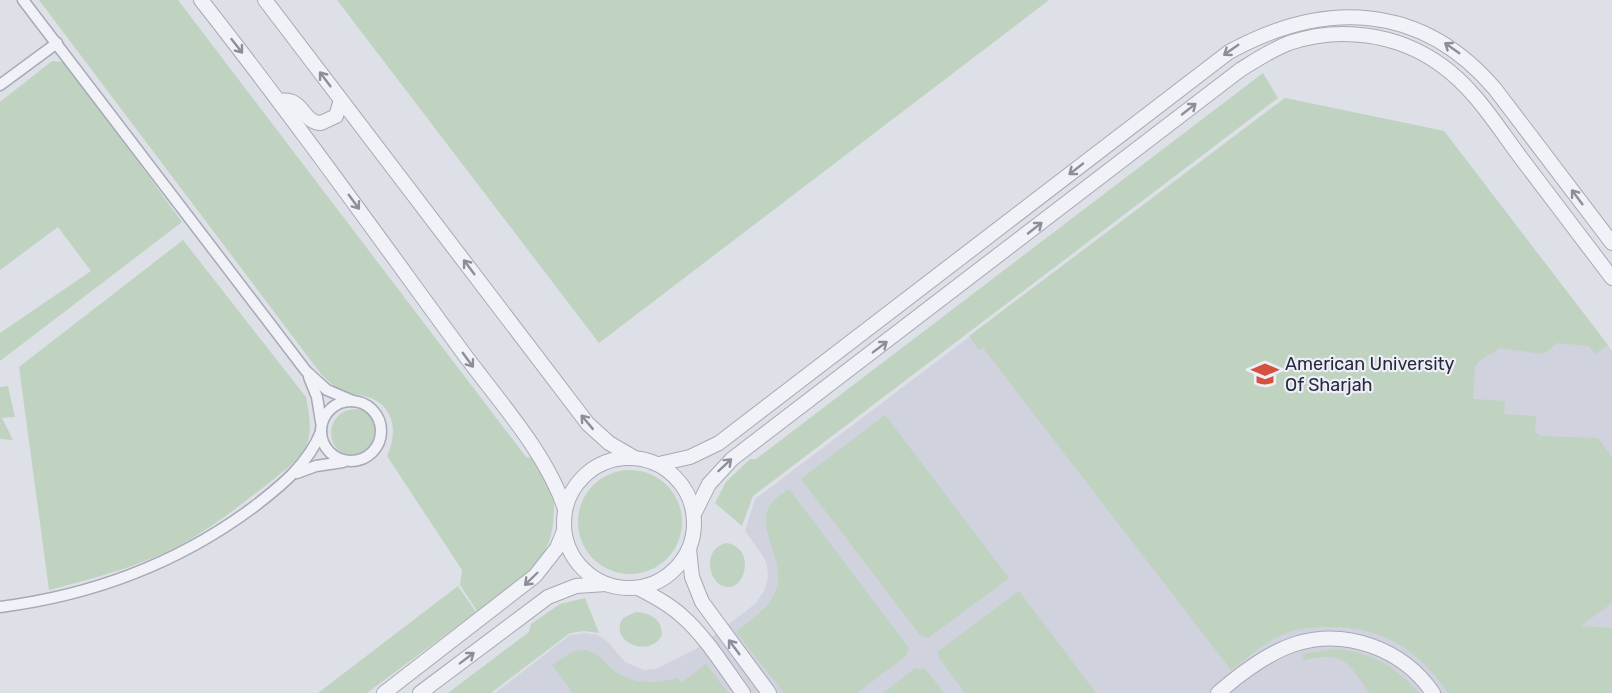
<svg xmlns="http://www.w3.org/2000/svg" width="1612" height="693" font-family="Rubik,sans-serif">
<rect width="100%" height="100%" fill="#dee0e8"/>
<path fill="#d0d2de" d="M1285,98L1444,131L1612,351V693H495L570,635L584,633L598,635L608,642L625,662L644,670L656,669L696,649L755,604L764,591L768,578L767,565L763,556L745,531L755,499Z"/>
<g fill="#bfd3c0">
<path d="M39,0H178L526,457L535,459C541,469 549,480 552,492C555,502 554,513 553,524C548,568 511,588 479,614L460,585L462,570L387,456C404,419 383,390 343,395L321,374Z"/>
<path d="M337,0H1049L599,343Z"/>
<path d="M52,61L65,62L182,222L0,361V333L91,271L58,227L0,270V102Z"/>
<path d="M1263,73L1278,98L753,496L742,526L715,503L726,482L750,459H756Z"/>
<path d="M1285,98L1444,131L1608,345L1595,354L1589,346L1557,343L1548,351L1541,354L1500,348L1479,361L1475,367L1473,399L1505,401L1504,414L1536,416L1535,433L1539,434V436L1598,438L1612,457V603L1581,626L1612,628V693H1448C1418,648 1379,625 1325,627C1311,627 1297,629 1284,634C1265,642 1247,658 1231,670L983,348L979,350L969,336Z"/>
<path d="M183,240L306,397C309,414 313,430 306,447C299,461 282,472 270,482C243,503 214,526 184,543C142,566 95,578 49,590L19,367Z"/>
<path d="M8,386L15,417L2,418L13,440L0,439V387Z"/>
<circle cx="355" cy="433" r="24"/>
<path d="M885,415L1009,578L928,638L920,635L801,479Z"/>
<circle cx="630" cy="522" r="52"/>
<path d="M789,489L909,648L906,656L857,693H784L736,632C748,621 765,611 773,597C791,564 755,531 769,507C773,499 782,494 789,489Z"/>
<path d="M727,543C759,549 743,600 719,584C714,580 711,574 710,567C709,555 715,545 727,543Z"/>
<path d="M458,586L476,612L367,693H318Z"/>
<path d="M1019,591L1096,693H965L939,658L938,651Z"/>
<path d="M585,598L599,633L584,631L570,633L491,693H448L529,632L531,624L560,604Z"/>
<path d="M636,612C650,613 661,618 662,634C652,660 607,642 623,618Z"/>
<path d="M1335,649C1372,652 1395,666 1419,693H1370C1347,663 1346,651 1304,660L1302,654Z"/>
<path d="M585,650C599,653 602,660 612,669C631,685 655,684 677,678L681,683L706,664L728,693H573L552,665L574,651Z"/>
<path d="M915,668L925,669L944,693H883Z"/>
</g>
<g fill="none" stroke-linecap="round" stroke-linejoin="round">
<defs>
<g id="minor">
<path d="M23,0L306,371L327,390L353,401"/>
<path d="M0,85L57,43"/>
<path d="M309,377L317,397L321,422"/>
<circle cx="351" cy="431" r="30"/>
<path d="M297,473L316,466L343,462"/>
<path d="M0,607C94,595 179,563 255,506C282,485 308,464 321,432"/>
</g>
<g id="tertiary">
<path d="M201,0C289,112 372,228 456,343C493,395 545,449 565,509"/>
<path d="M265,0L588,424L609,443L633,457"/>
<path d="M280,101C304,97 302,123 321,123L336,116L341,100"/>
<circle cx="629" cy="523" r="65"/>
<path d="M659,464L690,457L719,443L1229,52C1324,0 1421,2 1495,89L1612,243"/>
<path d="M694,514L709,484L732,459L1240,70C1256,60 1271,50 1289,43C1339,26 1397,33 1441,65C1474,88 1497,126 1521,158C1551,198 1582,238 1612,278"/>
<path d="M689,549L692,577L702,602L769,693"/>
<path d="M638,588C654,596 669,604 682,616C706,637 724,667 743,693"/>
<path d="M384,693L535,576L557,548L564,531"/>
<path d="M420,693L548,597L576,586L606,584"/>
<path d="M1218,693C1240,674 1267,653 1295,644C1346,628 1403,649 1433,693"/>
</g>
</defs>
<use href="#minor" stroke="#a7a9b6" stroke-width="13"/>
<use href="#tertiary" stroke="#a7a9b6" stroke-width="16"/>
<use href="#minor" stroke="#f1f2f7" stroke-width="10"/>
<use href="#tertiary" stroke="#f1f2f7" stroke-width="14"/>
</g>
<defs><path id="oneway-shaft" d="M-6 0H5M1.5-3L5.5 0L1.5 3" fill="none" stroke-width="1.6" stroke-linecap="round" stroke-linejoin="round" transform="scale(1.5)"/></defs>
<g stroke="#8c8e9c">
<use href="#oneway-shaft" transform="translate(237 46) rotate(52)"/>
<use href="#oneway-shaft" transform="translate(1452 48) rotate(-145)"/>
<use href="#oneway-shaft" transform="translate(1231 50) rotate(145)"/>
<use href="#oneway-shaft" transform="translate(325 79) rotate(-127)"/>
<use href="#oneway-shaft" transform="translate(1189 109) rotate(-38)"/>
<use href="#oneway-shaft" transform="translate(1076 169) rotate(142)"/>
<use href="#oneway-shaft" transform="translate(1577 197) rotate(-127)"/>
<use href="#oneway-shaft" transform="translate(354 202) rotate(54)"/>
<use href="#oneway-shaft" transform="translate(1035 228) rotate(-38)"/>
<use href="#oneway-shaft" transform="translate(469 267) rotate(-127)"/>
<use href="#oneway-shaft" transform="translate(880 347) rotate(-37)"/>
<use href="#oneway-shaft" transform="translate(468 360) rotate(54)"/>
<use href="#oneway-shaft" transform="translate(587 422) rotate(-130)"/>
<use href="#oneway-shaft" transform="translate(725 465) rotate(-43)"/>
<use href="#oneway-shaft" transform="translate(531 579) rotate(136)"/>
<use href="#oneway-shaft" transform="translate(734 647) rotate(-127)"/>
<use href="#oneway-shaft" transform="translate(467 658) rotate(-37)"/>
</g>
<defs>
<symbol id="university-bare" viewBox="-9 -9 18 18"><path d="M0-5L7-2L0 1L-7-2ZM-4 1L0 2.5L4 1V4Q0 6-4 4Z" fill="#d3513e" stroke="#eeeff6" stroke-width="2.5" paint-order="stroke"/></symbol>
</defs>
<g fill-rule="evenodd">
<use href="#university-bare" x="1246" y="355" width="38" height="38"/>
</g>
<g text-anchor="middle" stroke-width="4.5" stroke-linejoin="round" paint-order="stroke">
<g font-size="18" fill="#272940" stroke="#eeeff6" text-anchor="start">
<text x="1285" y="370">American University<tspan x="1285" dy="21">Of Sharjah</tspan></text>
</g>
</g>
</svg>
